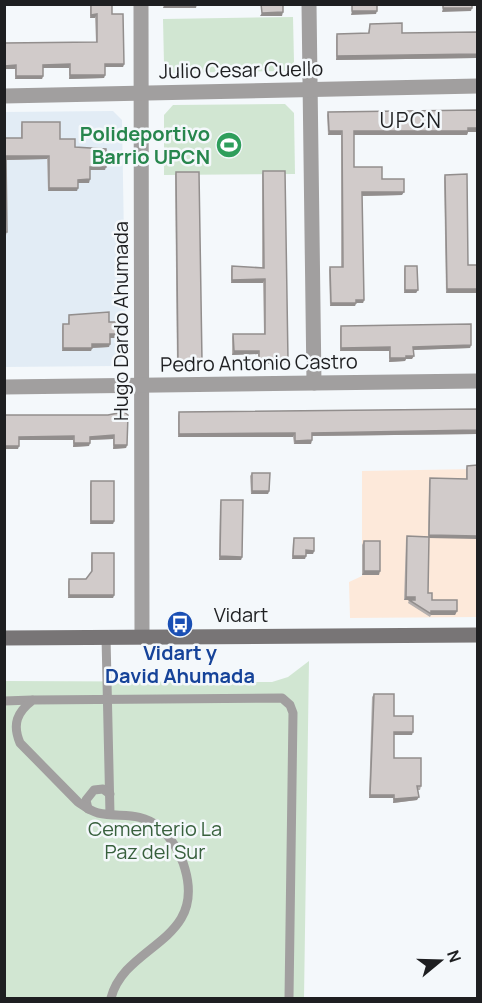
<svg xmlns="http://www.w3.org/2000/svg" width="482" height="1003" font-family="Manrope,sans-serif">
<rect width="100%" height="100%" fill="#f4f8fb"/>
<path fill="#fde9da" d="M477,469V617L350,618L349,582L362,576V471Z"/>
<path fill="#e2ecf5" d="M113,111L122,120L126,356L116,366L5,367L4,112Z"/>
<g fill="#d1e6d2">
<path d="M293,17L294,62L285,71L173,73L164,64L163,19Z"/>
<path d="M285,104L294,113L295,174L164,175V115L173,105Z"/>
<path d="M309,661L304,998H5V681L272,682L288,677Z"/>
</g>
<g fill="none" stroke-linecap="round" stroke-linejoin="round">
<g stroke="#a19f9f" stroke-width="9">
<path d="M106,637L110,814"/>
<path d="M4,701L32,700"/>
<path d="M88,809L86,800L94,790L103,789L110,794"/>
<path d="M111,998C125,944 206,942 185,869C181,854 171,837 159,827C139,811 120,818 98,813C90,811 84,806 78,802L20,743C12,724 17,712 33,700L282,698L290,705L293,713L289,998"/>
</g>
<g stroke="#a19f9f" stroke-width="15">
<path d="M141,4L142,637"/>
<path d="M309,4L314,383"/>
<path d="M4,96L478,86"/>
<path d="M4,387L478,381"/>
</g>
<path stroke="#787576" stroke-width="15" d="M4,638L478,635"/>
</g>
<g fill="#b4afae">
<path d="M90,4H112V14L124,64L123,67H105V75L104,78L69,79V68H43V76L42,79H15V69H4L96,42L95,18H90Z"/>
<path d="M370,24L402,33L477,54L476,58L336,60V37L337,34L368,33Z"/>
<path d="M328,112L477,128L476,132H468L467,135H354V167L382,179L402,195L362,196L364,300L363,303H356L355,306H330L329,270L330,267H341V135H328L327,115Z"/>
<path d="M22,122L60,139L75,147L105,170H90L89,183H78L77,191H48L47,159L6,160L7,232L6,235H4V138H21V125Z"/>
<path d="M263,171L286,363L258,364V354L232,355V337L233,334H264L263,283H231V270L232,266L262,268V174Z"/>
<path d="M176,172L200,364L177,365L175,175Z"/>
<path d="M445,175L468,265L446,293L444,178Z"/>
<path d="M405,266L418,290L416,293H404V269Z"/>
<path d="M69,315L109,322L117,338H110L109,347L92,348L91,351H62V327L63,324H68Z"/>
<path d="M341,326L471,345L470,348L413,350L412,359H406L405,361L389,362V351H340V329Z"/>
<path d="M477,409V434L312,436L311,444H294L293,437H178V416L179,412Z"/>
<path d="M4,415H108L127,445L126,448L113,449V439L90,440L89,446L73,447V440H19L18,449H4Z"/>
<path d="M477,465L429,538L428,593L432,600L457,611L455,615H431L430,617L408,603L409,600H414H404L406,539L407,536L428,537L429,481L430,478L466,479V469L467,466Z"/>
<path d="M252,473L269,491L268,494H251L250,476Z"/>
<path d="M91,481L114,521L113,524H90V484Z"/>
<path d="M221,500L242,557L241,560H219L220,503Z"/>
<path d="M294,538L314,551L313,554H306L305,559H292L293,541Z"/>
<path d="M364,541L379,575H362V545Z"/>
<path d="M92,553L114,595L113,598H68V582L69,579H86L91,573V556Z"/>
<path d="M374,694L412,735H394V758L421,786L420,790H418L417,800L393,803V798H369L372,697Z"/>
</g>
<g fill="#928e8d">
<path d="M197,4L196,8H163L164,5Z"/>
<path d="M443,8H472L471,11L442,12Z"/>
<path d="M352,11H377L376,14L351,15Z"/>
<path d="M283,12L282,16H260L262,13Z"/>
<path d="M97,14L95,18H90L91,15Z"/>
<path d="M477,54L476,58L336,60L337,56Z"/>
<path d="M70,64L69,68H41L43,65Z"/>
<path d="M105,64H124L123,67H104Z"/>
<path d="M16,65L15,69H4V66Z"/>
<path d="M70,75H105L104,78L69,79Z"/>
<path d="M16,76H43L42,79H15Z"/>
<path d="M477,128L476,132H468L467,135H352L354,131Z"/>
<path d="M329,131H342L341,135H328Z"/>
<path d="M6,156H49L47,159L5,160Z"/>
<path d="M90,167H106L105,170H88Z"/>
<path d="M90,179L89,183H77L78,180Z"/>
<path d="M49,188H78L77,191H48Z"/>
<path d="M362,192H404L402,195L361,196Z"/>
<path d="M265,279L263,283H231L232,280Z"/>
<path d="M447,289H477V293H446Z"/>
<path d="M405,290H418L416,293H404Z"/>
<path d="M356,300H364L363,303H356L355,306H330L331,303Z"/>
<path d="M110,334H118L117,338H109Z"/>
<path d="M92,344H110L109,347L91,348Z"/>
<path d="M471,345L470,348L412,350L413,347Z"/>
<path d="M390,347L389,351H340L341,348Z"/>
<path d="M63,348H92L91,351H62Z"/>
<path d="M234,351H259L258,354L232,355Z"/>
<path d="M406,356H414L412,359H406L405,361L389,362L390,358Z"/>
<path d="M259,360H288L286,363L258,364Z"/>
<path d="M202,361L200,364L177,365L178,362Z"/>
<path d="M477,430V434L311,436L312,433Z"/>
<path d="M295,433L293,437H178L179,434Z"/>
<path d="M114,435L113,439L89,440L90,437Z"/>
<path d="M74,436L73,440H17L19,437Z"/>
<path d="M312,440L311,444H294L295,441Z"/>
<path d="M74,443H90L89,446L73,447Z"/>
<path d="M114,445H127L126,448L113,449Z"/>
<path d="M4,446H19L18,449H4Z"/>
<path d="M252,491H269L268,494H251Z"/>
<path d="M91,521H114L113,524H90Z"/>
<path d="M429,535L477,536V539L428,538Z"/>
<path d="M306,550L314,551L313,554H305Z"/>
<path d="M220,556L242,557L241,560H219Z"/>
<path d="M293,556H306L305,559H292Z"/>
<path d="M364,571H380L379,575H362Z"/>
<path d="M69,595H114L113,598H68Z"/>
<path d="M406,597H415L414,600H404Z"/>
<path d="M431,611H457L455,615H431Z"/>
<path d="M394,732H413L412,735H393Z"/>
<path d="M370,795H394L393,798H369Z"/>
<path d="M419,797L417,800L393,803L394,799Z"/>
</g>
<g fill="#d1cbca" stroke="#928e8d" stroke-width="1.5">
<path d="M91,4H112V14H123L124,64H105V75H70V64L43,65V76H16V65L4,66V43L97,42V14L91,15Z"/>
<path d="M261,4H283V12L262,13Z"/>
<rect x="352" y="4" width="25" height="7"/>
<rect x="443" y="4" width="29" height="4"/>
<path d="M402,23V33L477,32V54L337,56V34L369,33L370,24Z"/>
<path d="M477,110V128H468V131H354V167H382V179H404V192H362L364,300H356V303H331L330,267H343L342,131H329L328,112Z"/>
<path d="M22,122H60V139H75V147L106,149V167H90V179L78,180V188H49V156H6L7,232H4V138H22Z"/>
<path d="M263,171H285L288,360H259V351H234L233,334H265V279L232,280V266L264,268Z"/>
<path d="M176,172H199L202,361L178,362Z"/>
<path d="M467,174L468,265H477V289H447L445,175Z"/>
<path d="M405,266H417L418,290H405Z"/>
<path d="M109,312V322H118V334H110V344H92V348H63V324H69V315Z"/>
<path d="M471,324V345L413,347L414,356H406V358H390V347L341,348V326Z"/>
<path d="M120,409L128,415L127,445H114V435L90,437V443H74V436L19,437V446H4V415H108L118,413Z"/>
<path d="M477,409V430L312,433V440L295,441V433L179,434V412Z"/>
<path d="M477,465V536L429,535L430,478L467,479V466Z"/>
<path d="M252,473H270L269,491H252Z"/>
<rect x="91" y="481" width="23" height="40"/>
<path d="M221,500H243L242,557L220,556Z"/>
<path d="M407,536L429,537L428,593H432V600H457V611H431V614L409,600H415V597H406Z"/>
<path d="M294,538H314V551L306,550V556H293Z"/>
<rect x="364" y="541" width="16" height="30"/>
<path d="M92,553H114V595H69V579H86L92,571Z"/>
<path d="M374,694H394V716H413V732H394V758H421V786H417L419,797L394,799V795H370Z"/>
</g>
<defs>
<symbol id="stadium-disc" viewBox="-11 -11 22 22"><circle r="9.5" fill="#2e9e5b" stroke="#f4f8fb"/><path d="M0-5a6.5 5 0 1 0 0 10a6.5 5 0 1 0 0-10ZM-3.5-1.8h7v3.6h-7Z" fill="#fff"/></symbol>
<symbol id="bus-disc" viewBox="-11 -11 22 22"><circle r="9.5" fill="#1a4fb4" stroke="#f4f8fb"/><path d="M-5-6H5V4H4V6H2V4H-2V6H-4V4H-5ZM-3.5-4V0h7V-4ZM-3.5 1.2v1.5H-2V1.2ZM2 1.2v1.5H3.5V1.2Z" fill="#fff"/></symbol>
</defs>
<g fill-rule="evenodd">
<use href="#stadium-disc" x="214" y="130" width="30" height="30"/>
<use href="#bus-disc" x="165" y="609" width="30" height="30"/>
</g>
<g text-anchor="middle" stroke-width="5" stroke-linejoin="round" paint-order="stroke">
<g font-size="20" fill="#1e1f21" stroke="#f4f8fb">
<text transform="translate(241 70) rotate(-1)" y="7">Julio Cesar Cuello</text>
<text transform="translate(121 321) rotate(-90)" y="7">Hugo Dardo Ahumada</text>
<text transform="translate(259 363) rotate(-1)" y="7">Pedro Antonio Castro</text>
<text x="241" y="622">Vidart</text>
</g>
<g font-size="20" font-weight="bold" fill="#27864d" stroke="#f4f8fb" text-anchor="end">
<text x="210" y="141">Polideportivo<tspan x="210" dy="23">Barrio UPCN</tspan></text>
</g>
<g font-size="20" font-weight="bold" fill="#164399" stroke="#f4f8fb">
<text x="180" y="660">Vidart y<tspan x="180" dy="23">David Ahumada</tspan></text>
</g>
<g font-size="20" fill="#38603d" stroke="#f4f8fb">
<text x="155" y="836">Cementerio La<tspan x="155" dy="23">Paz del Sur</tspan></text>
</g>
<g font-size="21" letter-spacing="1.5" fill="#1e1f21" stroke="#f4f8fb">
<text x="411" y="128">UPCN</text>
</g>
</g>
<rect width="482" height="1003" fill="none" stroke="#1e1f21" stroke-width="12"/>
<g transform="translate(440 961) rotate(71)" stroke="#f4f8fb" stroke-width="4.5" paint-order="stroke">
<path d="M0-4.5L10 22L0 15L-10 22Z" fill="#1e1f21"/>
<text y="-9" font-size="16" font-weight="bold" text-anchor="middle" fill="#1e1f21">N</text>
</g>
</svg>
